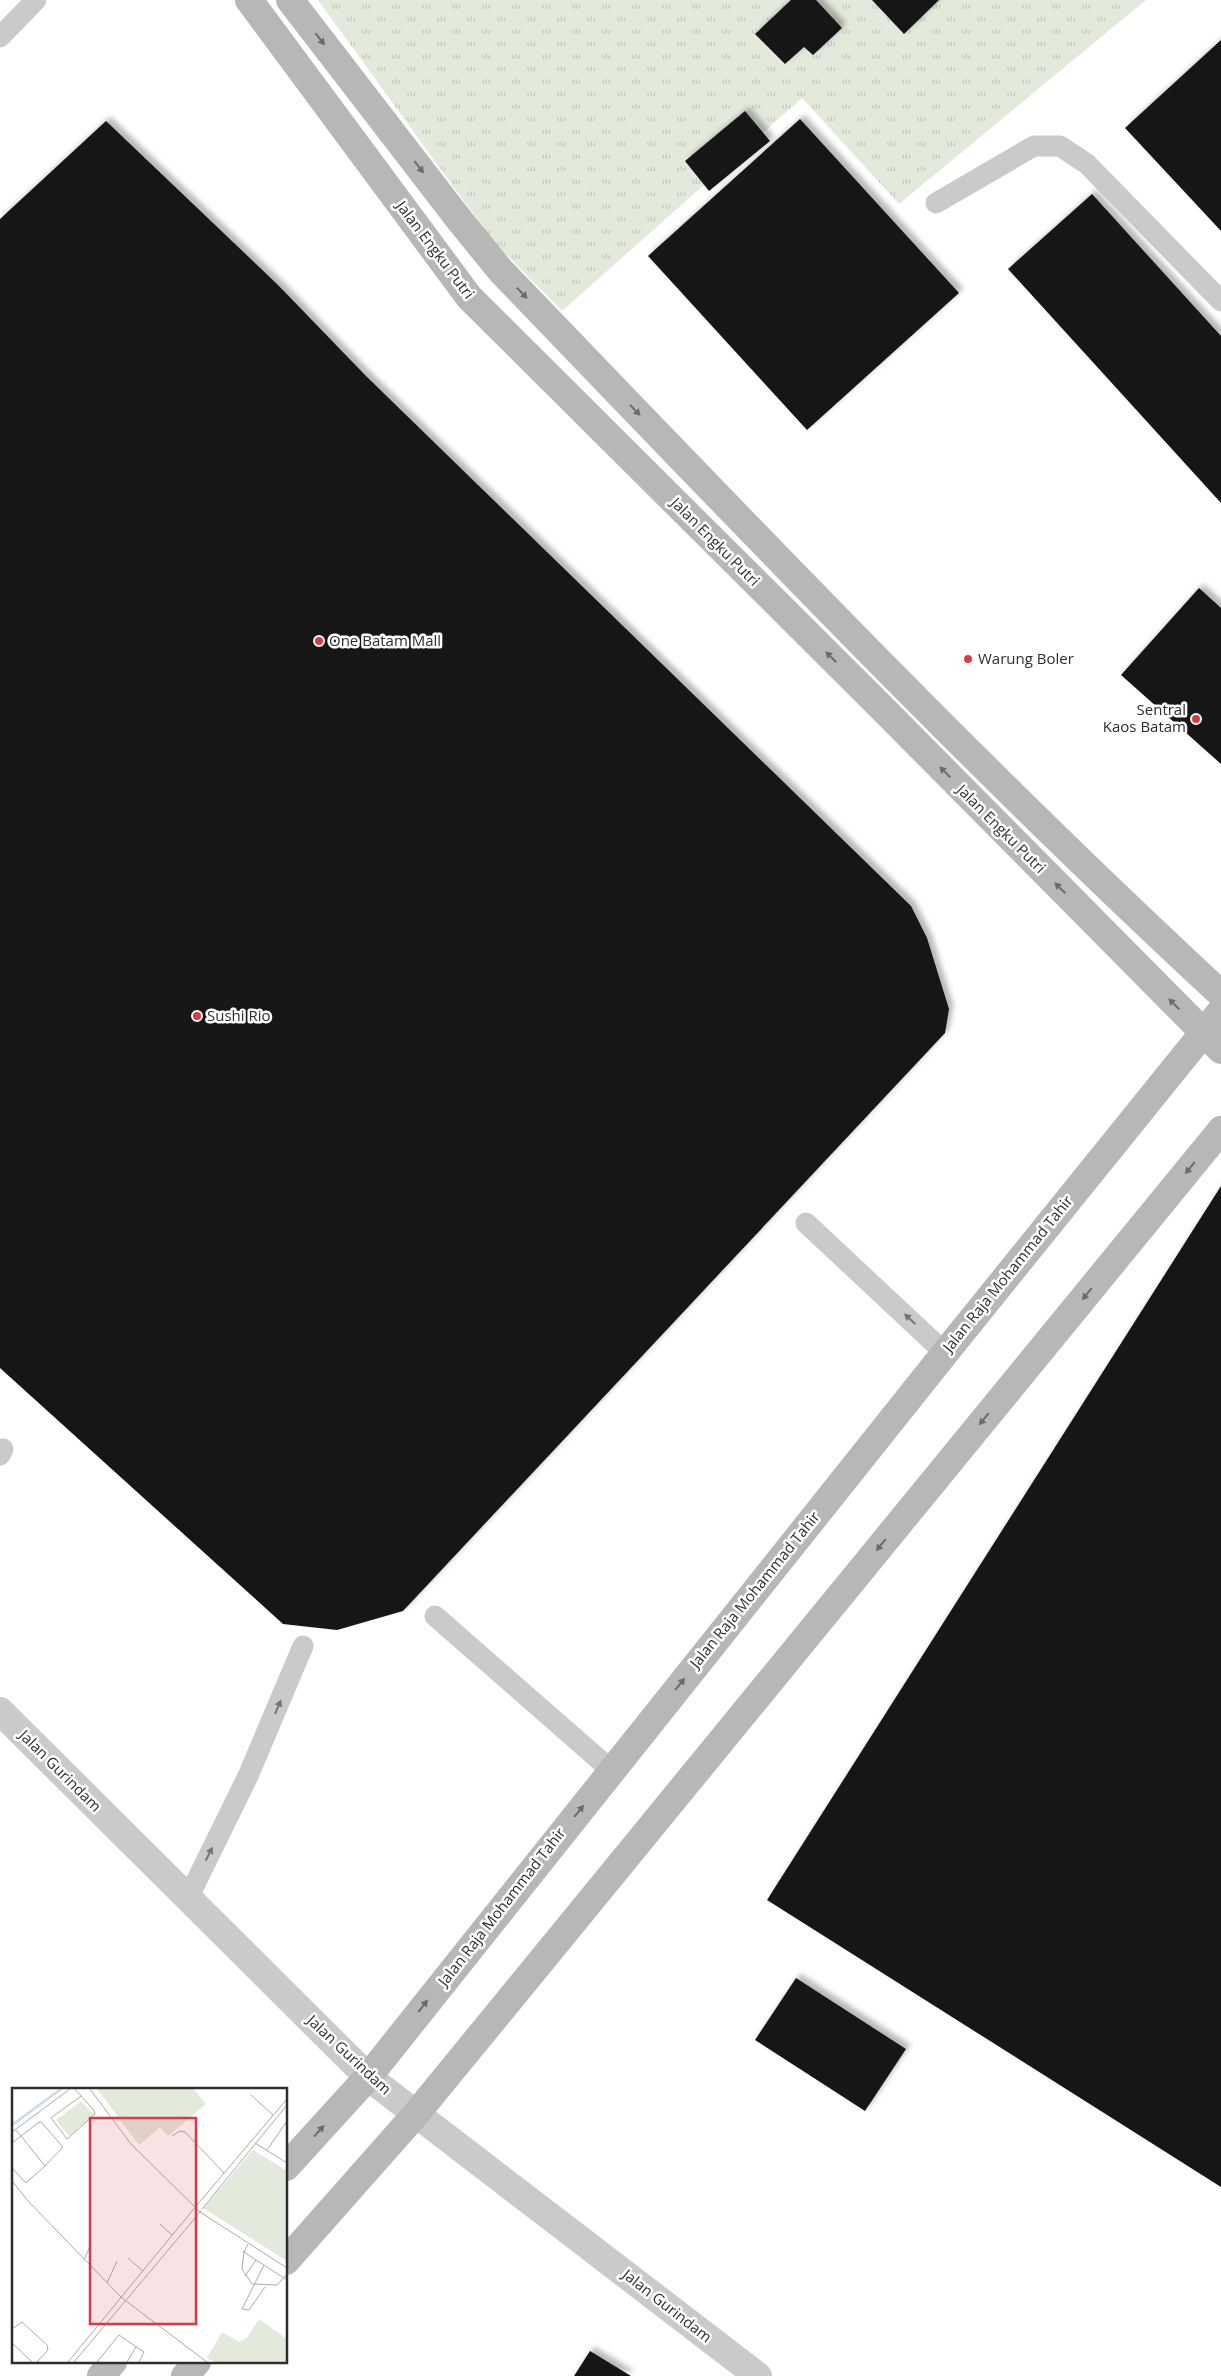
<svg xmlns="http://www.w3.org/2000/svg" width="1221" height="2376" font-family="'Open Sans',sans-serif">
<defs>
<pattern id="grass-tufts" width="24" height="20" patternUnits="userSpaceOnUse" patternTransform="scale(1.25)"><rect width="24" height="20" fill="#e3eadb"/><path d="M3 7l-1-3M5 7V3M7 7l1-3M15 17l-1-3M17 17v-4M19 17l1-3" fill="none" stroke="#c3c9bc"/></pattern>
<filter id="shadow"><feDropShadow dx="4.5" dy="-4.5" stdDeviation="2.5" flood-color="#0004"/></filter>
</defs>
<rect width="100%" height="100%" fill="#fff"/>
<path fill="url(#grass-tufts)" d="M318,0H1146L899,204L802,98L562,311L492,240Z"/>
<g fill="#141414" filter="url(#shadow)">
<path d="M791,0H816L842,28L813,55L804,47L785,64L755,34Z"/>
<path d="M872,0H939L904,34Z"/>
<path d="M1221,40V231L1125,128Z"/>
<path d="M745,111L770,141L709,191L685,161Z"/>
<path d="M800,119L959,293L807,430L648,256Z"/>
<path d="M106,121L278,285L366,376L911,906L927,938L949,1009L945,1033L403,1611L337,1630L283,1624L0,1368V219Z"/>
<path d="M1092,194L1221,336V503L1008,269Z"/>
<path d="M1199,588L1221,608V764L1121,675Z"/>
<path d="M1221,1186V2187L767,1900Z"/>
<path d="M796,1978L906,2049L865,2111L755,2040Z"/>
<path d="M590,2351L631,2376H574Z"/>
</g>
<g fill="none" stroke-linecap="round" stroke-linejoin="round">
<g stroke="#cacaca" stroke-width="21">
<path d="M0,37L36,0"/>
<path d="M936,203L1034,146H1060L1087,164L1221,301"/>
<path d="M806,1223L945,1353"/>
<path d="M0,1455L3,1449"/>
<path d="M435,1616L611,1770"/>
<path d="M188,1898L248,1776L303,1646"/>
</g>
<path stroke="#cacaca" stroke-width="28" d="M0,1711L368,2077L758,2376"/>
<g stroke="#b7b7b7" stroke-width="28">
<path d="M249,0L469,297L885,711L1221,1050"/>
<path d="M290,0L461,222L501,271C737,516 971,763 1221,994"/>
<path d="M286,2167L368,2077L945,1353L1221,1011"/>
<path d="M286,2261L416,2114L1221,1130"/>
<path d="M101,2376L113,2362"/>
<path d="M185,2376L197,2362"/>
</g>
</g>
<defs><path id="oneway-solid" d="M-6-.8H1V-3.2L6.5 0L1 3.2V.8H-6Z" transform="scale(1.25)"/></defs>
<g fill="#6b6b6b">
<use href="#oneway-solid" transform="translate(320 39) rotate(52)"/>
<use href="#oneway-solid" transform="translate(419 167) rotate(52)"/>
<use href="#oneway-solid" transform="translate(522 293) rotate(46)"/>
<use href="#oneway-solid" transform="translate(635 410) rotate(46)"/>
<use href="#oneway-solid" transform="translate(831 657) rotate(-135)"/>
<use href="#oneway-solid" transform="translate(945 772) rotate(-135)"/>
<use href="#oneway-solid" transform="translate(1060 888) rotate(-135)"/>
<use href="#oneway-solid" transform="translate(1174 1004) rotate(-135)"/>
<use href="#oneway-solid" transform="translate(1190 1168) rotate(129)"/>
<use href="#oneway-solid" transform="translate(1087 1294) rotate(129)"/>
<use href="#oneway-solid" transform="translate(984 1419) rotate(129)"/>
<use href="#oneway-solid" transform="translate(881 1545) rotate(129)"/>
<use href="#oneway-solid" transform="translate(680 1684) rotate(-51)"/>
<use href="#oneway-solid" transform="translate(579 1811) rotate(-51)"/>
<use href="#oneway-solid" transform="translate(423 2006) rotate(-52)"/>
<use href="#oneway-solid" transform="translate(319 2131) rotate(-48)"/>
</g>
<g fill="#747474">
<use href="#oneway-solid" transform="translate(910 1319) rotate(-137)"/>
<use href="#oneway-solid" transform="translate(278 1707) rotate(-67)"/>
<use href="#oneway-solid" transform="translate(209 1854) rotate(-63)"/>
</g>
<g fill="#d93a47" stroke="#fff" stroke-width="2">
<circle cx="319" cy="641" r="5"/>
<circle cx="968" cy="659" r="5"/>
<circle cx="1196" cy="719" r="5"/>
<circle cx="197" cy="1016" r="5"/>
</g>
<g text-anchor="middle" stroke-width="5" stroke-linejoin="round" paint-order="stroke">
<g font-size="15" fill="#2d2d2d" stroke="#fff">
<text transform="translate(435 250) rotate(53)" y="5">Jalan Engku Putri</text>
<text transform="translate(715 542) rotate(45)" y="5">Jalan Engku Putri</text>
<text transform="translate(1001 829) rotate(45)" y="5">Jalan Engku Putri</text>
<text transform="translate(1008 1274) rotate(-51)" y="5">Jalan Raja Mohammad Tahir</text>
<text transform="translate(755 1590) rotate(-51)" y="5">Jalan Raja Mohammad Tahir</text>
<text transform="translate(60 1771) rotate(45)" y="5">Jalan Gurindam</text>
<text transform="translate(502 1907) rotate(-52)" y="5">Jalan Raja Mohammad Tahir</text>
<text transform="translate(349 2055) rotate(43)" y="5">Jalan Gurindam</text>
<text transform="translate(667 2306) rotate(38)" y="5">Jalan Gurindam</text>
</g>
<g font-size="15" fill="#2d2d2d" stroke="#fff" text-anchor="start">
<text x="329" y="646">One Batam Mall</text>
<text x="978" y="664">Warung Boler</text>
<text x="1186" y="715" text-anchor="end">Sentral<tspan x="1186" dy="17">Kaos Batam</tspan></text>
<text x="207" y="1021">Sushi Rio</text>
</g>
</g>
<g transform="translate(12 2088)">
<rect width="275" height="275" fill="#fff"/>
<path d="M85,1H182L194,16L156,48L148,39L127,57ZM241,62L275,83V173L191,120ZM247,231L275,251V274H203L195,270L210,244L227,254L235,250Z" fill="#e3eadb"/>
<path d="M69,13L82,27L57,48L44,32Z" fill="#e3eadb"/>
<path fill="none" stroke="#c8dce8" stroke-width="2.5" d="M0,37L49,1"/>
<path fill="none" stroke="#ababab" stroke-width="1" d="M63,1L69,8L80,20L82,23L83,26L55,51L39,30L69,8M78,1L119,56L188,124L275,180M239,7L261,27M0,44L58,1M160,48L168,43L173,44L212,85M0,55L9,48L26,35L29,34L51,59L33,78L9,48L3,41M243,55L275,75M255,62L275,33M0,80L14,95L33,78M0,93L17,114L110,210L195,274M185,117L275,11M190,121L275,17M148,136L160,147M236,156L232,164L244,172M232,163L230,181L240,196L265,197L275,186M116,170L131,183M72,172L79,156M233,188L244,172L252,177M95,195L105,173M253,199L237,222L230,221L252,177L275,192M0,241L10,234L35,257L36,262L25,274M0,255L20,274M56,274L185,117M62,274L189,123M85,274L107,247L132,264L127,274M115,274L124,259"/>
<path fill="#d93a47" fill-opacity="0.15" stroke="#d93a47" stroke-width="2.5" d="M78,30H184V236H78Z"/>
<rect width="275" height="275" fill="none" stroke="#2d2d2d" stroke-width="2.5"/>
</g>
</svg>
